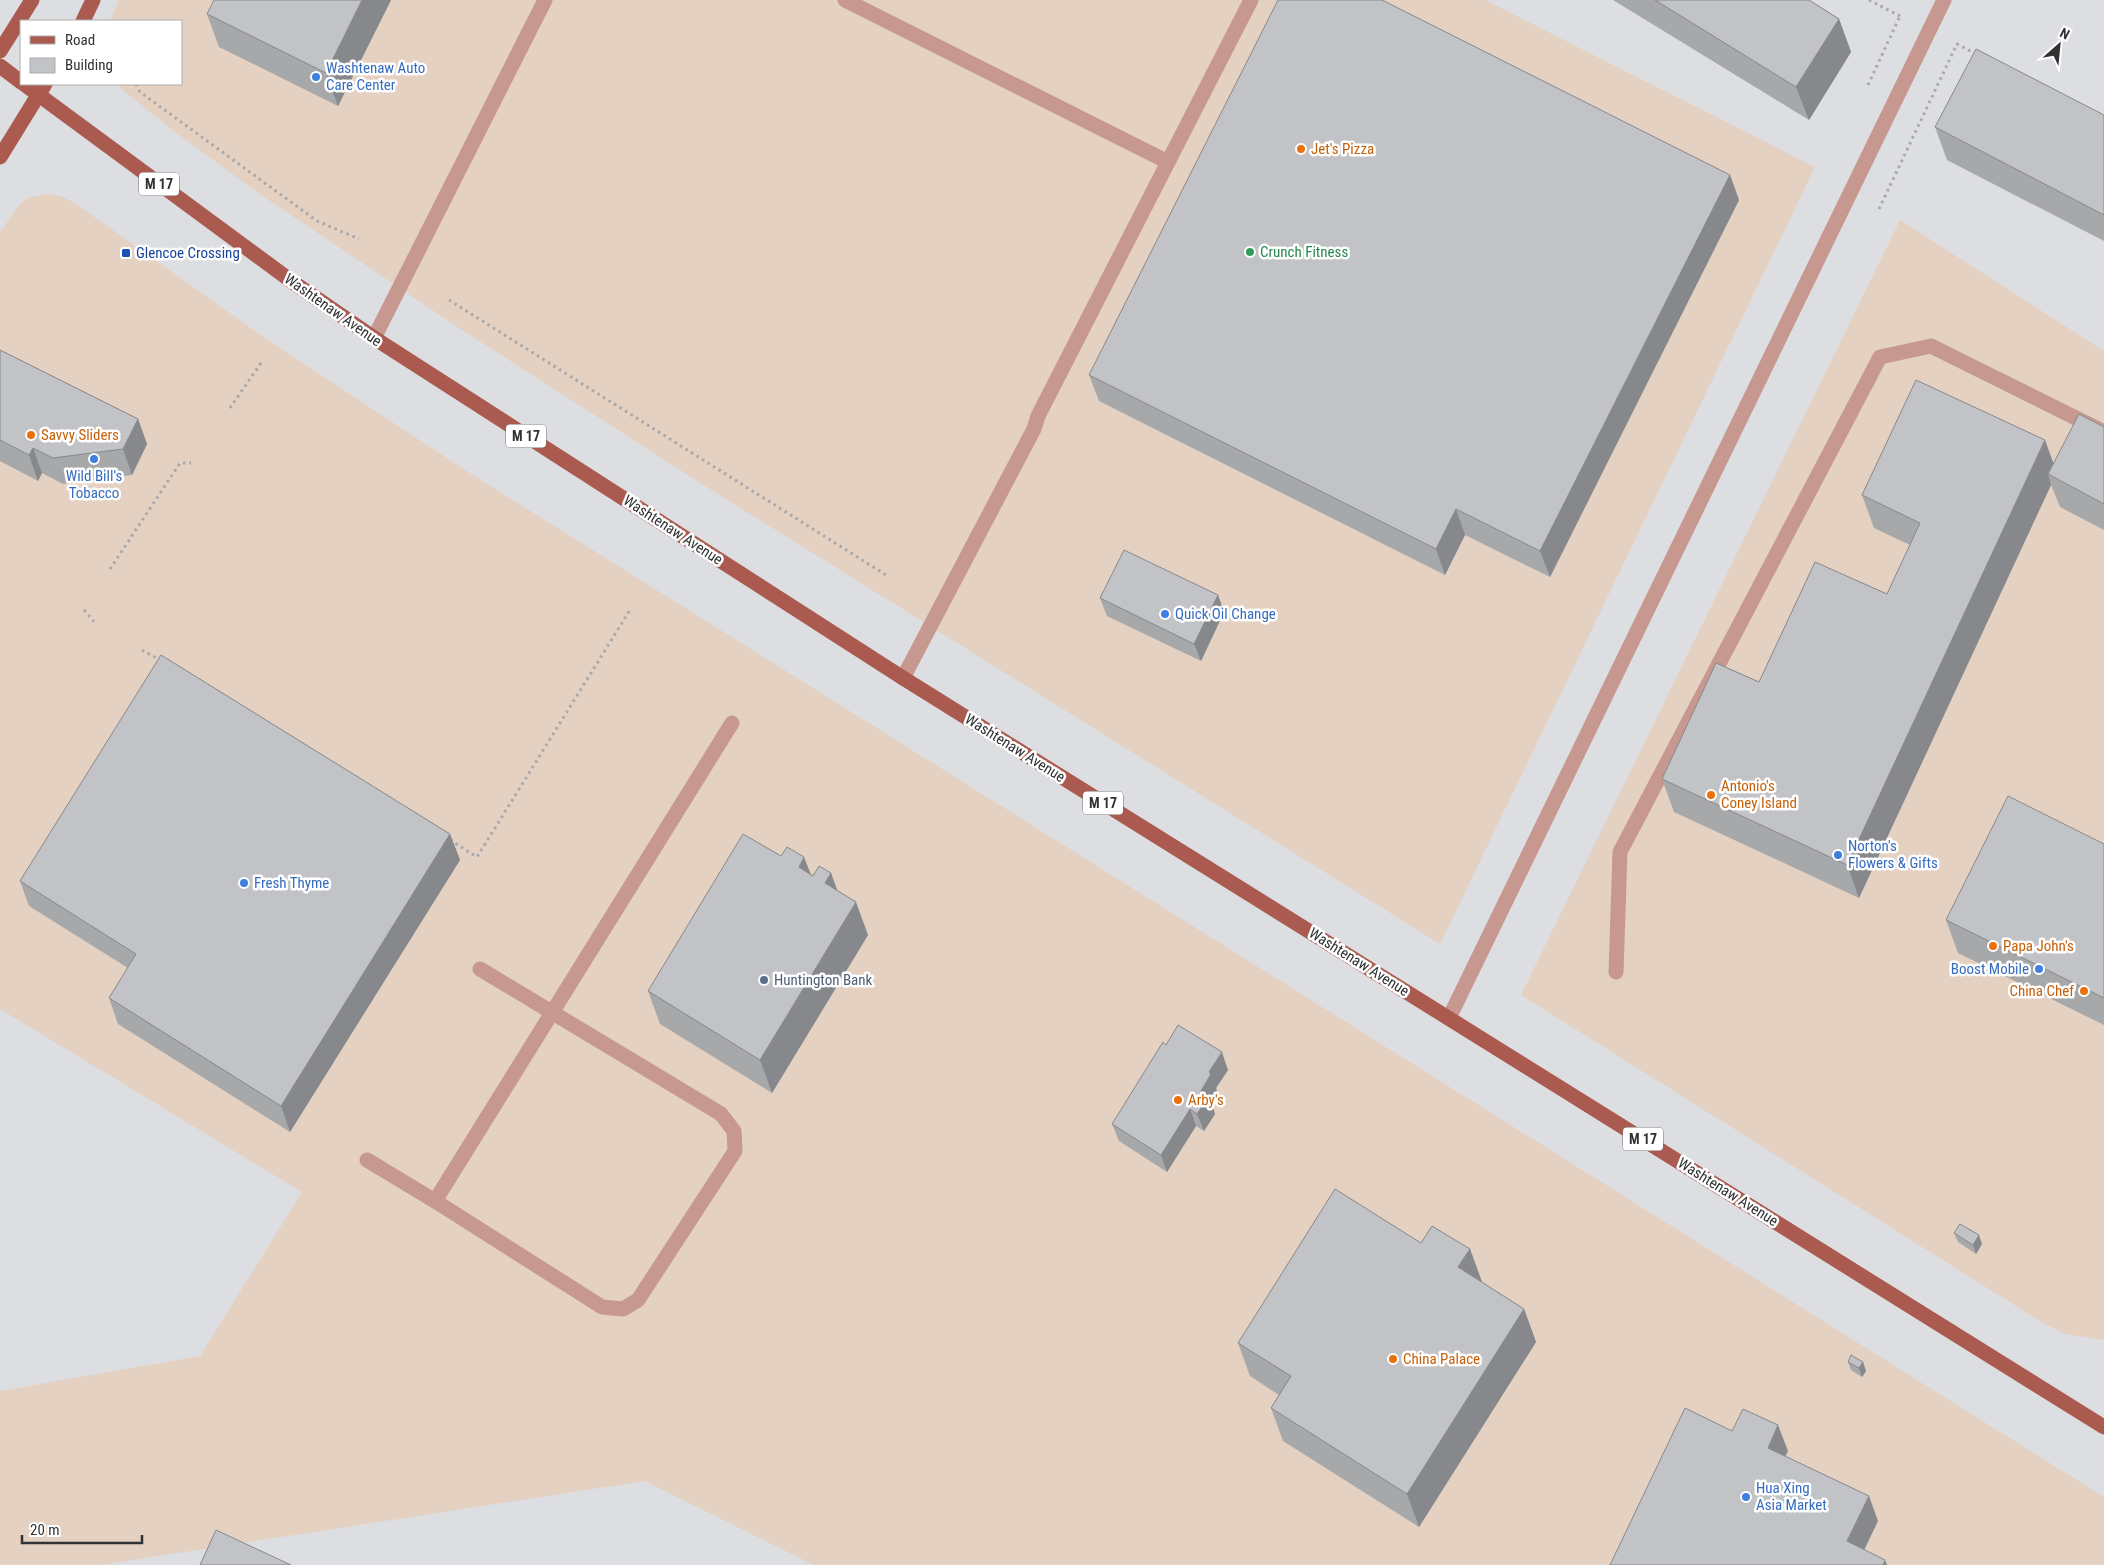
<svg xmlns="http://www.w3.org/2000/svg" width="2104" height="1565" font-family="'Roboto Condensed',sans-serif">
<rect width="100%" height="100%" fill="#dddee2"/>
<g fill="#e4d1c1">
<path d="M119,0H1485L1815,167L1440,944L705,486L462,330L261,195L175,132L119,87L117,84H181V21H110Z"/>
<path d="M47,194L61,196L76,204L265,338L465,470L2104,1497V1565H814L645,1481L100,1565H0V1391L200,1356L302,1192L0,1009V232L20,204L28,198Z"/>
<path d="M1900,220L2104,351V1340L2065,1334L2043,1323L1521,995Z"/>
</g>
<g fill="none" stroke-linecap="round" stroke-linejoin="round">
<g stroke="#a7a8ac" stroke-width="3" stroke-dasharray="2.5 4" stroke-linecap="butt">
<path d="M1869,0L1902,17"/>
<path d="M136,84L140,92L317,221L359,239"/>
<path d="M1868,85L1900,16"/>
<path d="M1879,209L1957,44L1976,54"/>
<path d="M449,300L886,575"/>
<path d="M230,408L261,363"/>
<path d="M110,569L180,463H191"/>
<path d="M84,610L95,623"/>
<path d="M142,650L160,660"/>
<path d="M450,840L477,857L630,610"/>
</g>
<g stroke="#c69890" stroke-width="15">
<path d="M845,0L1168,162"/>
<path d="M374,338L545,0"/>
<path d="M903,678L1034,429L1038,416L1251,0"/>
<path d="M480,969L721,1114L734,1131L735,1151L638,1300L623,1309L602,1307L435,1201L732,723"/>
<path d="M1616,972L1620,852L1880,357L1931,346L2104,432"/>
<path d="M1449,1018L1944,0"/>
<path d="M367,1160L435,1201"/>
</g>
<g stroke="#aa5a4e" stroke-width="15">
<path d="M83,21L93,0"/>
<path d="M0,51L32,0"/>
<path d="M0,66L21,82"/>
<path d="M24,84L294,283L374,338L903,678L2104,1427"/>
<path d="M0,157L45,84"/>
</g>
</g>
<g fill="#a6a8aa">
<path d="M391,0L338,106L219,47L207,14Z"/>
<path d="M1613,0H1809L1839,19L1851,52L1809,120Z"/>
<path d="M2104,115V241L1947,160L1935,127Z"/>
<path d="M1730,175L1739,200L1550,577L1465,535L1445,575L1099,401L1089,375Z"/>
<path d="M0,350L138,419L147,444L132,475L63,484L42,473L38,481L0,461Z"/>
<path d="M2104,427V530L2060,507L2051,485L1859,898L1674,812L1662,779L1759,682L1887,594L1910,545L1874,528L1862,495L2053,464Z"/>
<path d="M1218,595L1224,612L1201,661L1107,616L1100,598Z"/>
<path d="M450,834L460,860L290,1132L118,1024L109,998L128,968L29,906L20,881Z"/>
<path d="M2104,844V1025L1958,953L1946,920Z"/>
<path d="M831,873L837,891L868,935L772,1093L660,1024L648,991L811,874L813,876Z"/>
<path d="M1166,1045L1228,1070L1216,1088L1217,1092L1211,1102L1215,1114L1204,1131L1196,1126L1167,1172L1119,1141L1112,1124Z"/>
<path d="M1954,1233L1982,1244L1976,1254L1958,1242Z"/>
<path d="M1421,1243L1470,1249L1482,1282L1524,1309L1536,1342L1419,1527L1283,1441L1271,1408L1279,1395L1250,1376L1238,1343Z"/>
<path d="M1848,1362H1863L1866,1371L1862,1377L1851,1370Z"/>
</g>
<g fill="#87888b">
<path d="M362,0H391L338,106L326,73Z"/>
<path d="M1839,19L1851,52L1809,120L1796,87Z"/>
<path d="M1730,175L1739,200L1550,577L1540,551Z"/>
<path d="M138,419L147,444L132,475L123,449Z"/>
<path d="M2045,440L2057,473L2048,474L2051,485L1859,898L1847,865Z"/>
<path d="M33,448L42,473L38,481L29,455Z"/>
<path d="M1456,509L1465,535L1445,575L1436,549Z"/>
<path d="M1218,595L1224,612L1201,661L1194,644Z"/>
<path d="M450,834L460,860L290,1132L281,1106Z"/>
<path d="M804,857L817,890L799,867Z"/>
<path d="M831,873L843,906L825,883Z"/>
<path d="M856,902L868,935L772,1093L760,1060Z"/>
<path d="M1222,1052L1228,1070L1216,1088L1217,1092L1211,1102L1215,1114L1204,1131L1197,1114L1201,1091L1209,1072Z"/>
<path d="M1190,1109L1196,1126L1167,1172L1161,1155Z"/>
<path d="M1979,1235L1982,1244L1976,1254L1973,1245Z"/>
<path d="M1470,1249L1482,1282L1458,1267Z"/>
<path d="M1524,1309L1536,1342L1419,1527L1407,1494Z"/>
<path d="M1863,1362L1866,1371L1862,1377L1859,1368Z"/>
<path d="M1778,1425L1788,1451L1777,1473L1768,1448Z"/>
<path d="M1869,1496L1878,1521L1857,1565L1847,1541Z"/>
<path d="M1885,1560L1887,1565H1883Z"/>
</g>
<g fill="#c1c3c6" stroke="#87888b">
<path d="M214,0H362L326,73L207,14Z"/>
<path d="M1278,0H1382L1730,175L1540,551L1456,509L1436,549L1089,375Z"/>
<path d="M1655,0H1809L1839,19L1796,87Z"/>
<path d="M1976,49L2104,115V215L1935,127Z"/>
<path d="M0,350L138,419L123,449L53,458L33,448L29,455L0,440Z"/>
<path d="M1916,380L2045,440L1847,865L1662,779L1716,663L1759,682L1815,562L1887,594L1920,523L1862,495Z"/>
<path d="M2079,414L2104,427V504L2048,474Z"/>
<path d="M1124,550L1218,595L1194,644L1100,598Z"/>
<path d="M161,655L450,834L281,1106L109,998L136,954L20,881Z"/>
<path d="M2008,796L2104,844V998L1946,920Z"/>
<path d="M743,834L781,856L787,847L804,857L799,867L813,876L819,866L831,873L825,883L856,902L760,1060L648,991Z"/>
<path d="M1178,1025L1222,1052L1209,1072L1211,1074L1201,1091L1209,1096L1197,1114L1190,1109L1161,1155L1112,1124L1163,1042L1166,1045Z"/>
<path d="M1335,1189L1421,1243L1432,1226L1470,1249L1458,1267L1524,1309L1407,1494L1271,1408L1291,1376L1238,1343Z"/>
<path d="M1960,1224L1979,1235L1973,1245L1954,1233Z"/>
<path d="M1851,1355L1863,1362L1859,1368L1848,1362Z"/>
<path d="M1685,1408L1732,1431L1743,1409L1778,1425L1768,1448L1869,1496L1847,1541L1885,1560L1883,1565H1610Z"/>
<path d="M216,1530L291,1565H200Z"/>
</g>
<g fill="#3f7fe0" stroke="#fff" stroke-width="2">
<circle cx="316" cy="77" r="5"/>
<circle cx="94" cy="459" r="5"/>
<circle cx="1165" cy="614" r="5"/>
<circle cx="1838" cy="855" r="5"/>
<circle cx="244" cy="883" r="5"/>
<circle cx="2039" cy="969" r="5"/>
<circle cx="1746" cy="1497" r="5"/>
</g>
<g fill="#e8710a" stroke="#fff" stroke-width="2">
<circle cx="1301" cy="149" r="5"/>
<circle cx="31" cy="435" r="5"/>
<circle cx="1711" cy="795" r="5"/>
<circle cx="1993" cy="946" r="5"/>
<circle cx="2084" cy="991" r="5"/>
<circle cx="1178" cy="1100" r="5"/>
<circle cx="1393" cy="1359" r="5"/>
</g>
<circle fill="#2e9e5b" stroke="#fff" stroke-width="2" cx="1250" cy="252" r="5"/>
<rect fill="#1a4fb4" stroke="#fff" stroke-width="2" x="121" y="248" width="10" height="10" rx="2.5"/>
<circle fill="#5c6f8a" stroke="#fff" stroke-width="2" cx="764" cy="980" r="5"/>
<g text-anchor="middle" stroke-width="5" stroke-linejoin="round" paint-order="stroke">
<g fill="#fff" stroke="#6f7070" stroke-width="1">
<rect x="139" y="172.5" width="40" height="23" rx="4"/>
<rect x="506" y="424.5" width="40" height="23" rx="4"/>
<rect x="1083" y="791.5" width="40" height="23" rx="4"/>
<rect x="1623" y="1127.5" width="40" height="23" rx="4"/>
</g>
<g font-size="14" font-weight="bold" fill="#313233">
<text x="159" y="189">M 17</text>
<text x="526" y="441">M 17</text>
<text x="1103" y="808">M 17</text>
<text x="1643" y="1144">M 17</text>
</g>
<g font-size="15" fill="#366cbe" stroke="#fff" text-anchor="start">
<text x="326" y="73">Washtenaw Auto<tspan x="326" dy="17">Care Center</tspan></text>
<text x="94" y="481" text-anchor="middle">Wild Bill's<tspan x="94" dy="17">Tobacco</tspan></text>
<text x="1175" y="619">Quick Oil Change</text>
<text x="1848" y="851">Norton's<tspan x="1848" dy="17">Flowers &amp; Gifts</tspan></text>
<text x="254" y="888">Fresh Thyme</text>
<text x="2029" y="974" text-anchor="end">Boost Mobile</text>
<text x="1756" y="1493">Hua Xing<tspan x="1756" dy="17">Asia Market</tspan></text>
</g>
<g font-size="15" fill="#c56008" stroke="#fff" text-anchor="start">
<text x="1311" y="154">Jet's Pizza</text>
<text x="41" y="440">Savvy Sliders</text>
<text x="1721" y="791">Antonio's<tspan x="1721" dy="17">Coney Island</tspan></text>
<text x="2003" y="951">Papa John's</text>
<text x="2074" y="996" text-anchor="end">China Chef</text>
<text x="1188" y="1105">Arby's</text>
<text x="1403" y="1364">China Palace</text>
</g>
<g font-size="15" fill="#27864d" stroke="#fff" text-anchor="start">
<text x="1260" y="257">Crunch Fitness</text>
</g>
<g font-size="15" fill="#164399" stroke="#fff" text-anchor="start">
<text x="136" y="258">Glencoe Crossing</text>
</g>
<g font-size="15" fill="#313233" stroke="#fff">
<text transform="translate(333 310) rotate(35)" y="5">Washtenaw Avenue</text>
<text transform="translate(673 530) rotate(33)" y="5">Washtenaw Avenue</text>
<text transform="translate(1015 748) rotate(32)" y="5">Washtenaw Avenue</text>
<text transform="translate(1359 962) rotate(32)" y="5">Washtenaw Avenue</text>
<text transform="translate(1728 1192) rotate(32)" y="5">Washtenaw Avenue</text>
</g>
<g font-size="15" fill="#4e5e75" stroke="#fff" text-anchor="start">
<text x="774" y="985">Huntington Bank</text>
</g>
</g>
<rect x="20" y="20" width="162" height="65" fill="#ffffff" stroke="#adadad"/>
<rect x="30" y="36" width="25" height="8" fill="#aa5a4e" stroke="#adadad"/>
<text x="65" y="45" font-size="15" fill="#313233">Road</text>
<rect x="30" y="58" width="25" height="15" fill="#c1c3c6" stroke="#adadad"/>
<text x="65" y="70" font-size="15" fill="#313233">Building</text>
<g transform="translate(2059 45) rotate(27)" stroke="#ffffff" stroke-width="4" paint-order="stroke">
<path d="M0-4L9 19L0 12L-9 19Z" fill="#313233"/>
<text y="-8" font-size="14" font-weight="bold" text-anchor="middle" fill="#313233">N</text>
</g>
<path d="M22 1535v8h120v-8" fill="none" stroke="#313233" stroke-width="2.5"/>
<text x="30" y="1535" font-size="15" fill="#313233" stroke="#ffffff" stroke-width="4" paint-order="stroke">20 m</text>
</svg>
